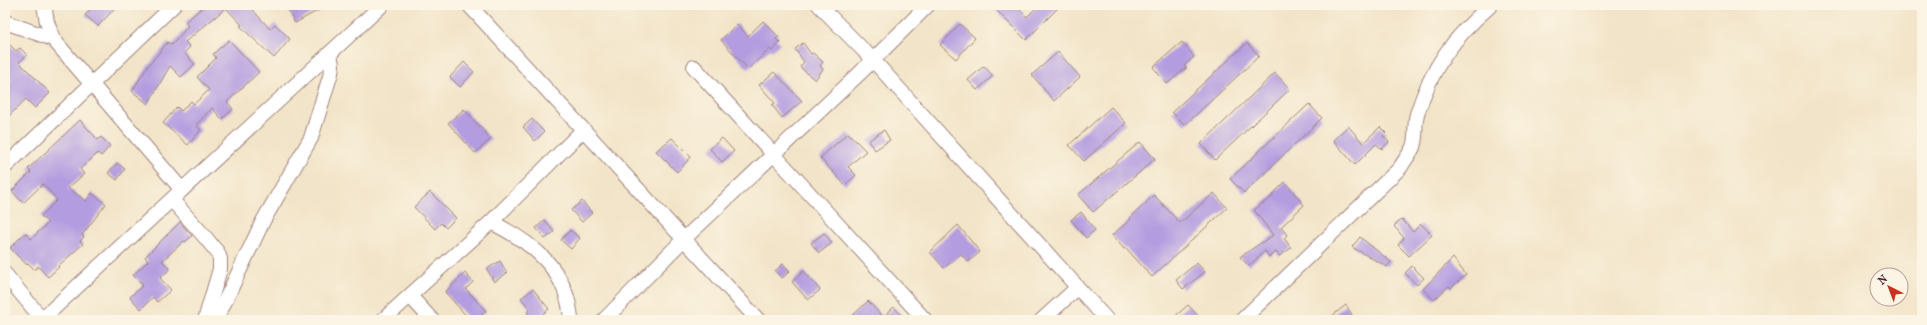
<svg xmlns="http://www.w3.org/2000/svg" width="1927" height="325" font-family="'IM FELL French Canon',serif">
<rect width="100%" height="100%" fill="#fcf5e5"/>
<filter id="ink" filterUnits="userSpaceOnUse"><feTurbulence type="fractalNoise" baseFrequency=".025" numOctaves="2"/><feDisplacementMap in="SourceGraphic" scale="8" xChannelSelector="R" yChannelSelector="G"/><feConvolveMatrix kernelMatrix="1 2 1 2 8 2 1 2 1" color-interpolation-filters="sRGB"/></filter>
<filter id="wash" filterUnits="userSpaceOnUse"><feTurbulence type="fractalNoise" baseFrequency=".012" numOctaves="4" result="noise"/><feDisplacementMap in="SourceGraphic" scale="16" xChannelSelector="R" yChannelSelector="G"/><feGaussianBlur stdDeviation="0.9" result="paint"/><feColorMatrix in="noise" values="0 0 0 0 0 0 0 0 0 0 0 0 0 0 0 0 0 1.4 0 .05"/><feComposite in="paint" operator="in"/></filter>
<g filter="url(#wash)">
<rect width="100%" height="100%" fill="#f2e4c8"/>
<g id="blocks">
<g fill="#b39ce0">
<path d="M95,5H118L98,26L85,15Z"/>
<path d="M205,5H248L270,29L275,24L290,39L274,58L240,26L242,25L226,8L185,42L190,47L184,53L195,64L181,77L170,66L148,104L132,91L148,66L168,42L172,45L188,26L185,22Z"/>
<path d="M286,5H328L295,23Z"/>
<path d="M991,5H1015L1027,17L1039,5H1061L1026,40Z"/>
<path d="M763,21L779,37L776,39L780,43L772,51L770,49L748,69L721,40L737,24L748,36Z"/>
<path d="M960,24L975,38L956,59L940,45Z"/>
<path d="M5,40L16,51L20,48L27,55L19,62L50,93L35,108L26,99L5,120V86L12,79L5,71Z"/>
<path d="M229,40L259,72L227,102L233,109L222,119L212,108L196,125L201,130L188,145L163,123L177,107L181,111L191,101L194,104L209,90L197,77L216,58L213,54Z"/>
<path d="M1182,42L1194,57L1184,66L1186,68L1167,84L1153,67Z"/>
<path d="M803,43L811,54L813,53L823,62L820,66L823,69L815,80L800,67L804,62L795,49Z"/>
<path d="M1247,43L1259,56L1185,125L1172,112Z"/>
<path d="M1058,52L1080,77L1054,101L1032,75Z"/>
<path d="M464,62L474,72L460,87L450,77Z"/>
<path d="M984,66L993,76L977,90L968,80Z"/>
<path d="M774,72L802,101L782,118L772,105L775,103L759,85Z"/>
<path d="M1275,73L1290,89L1215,160L1201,144Z"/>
<path d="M1309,104L1322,118L1244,193L1230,179Z"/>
<path d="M1111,107L1126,123L1084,161L1069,145Z"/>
<path d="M464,109L491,139L475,153L448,123Z"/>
<path d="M532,119L544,132L535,141L523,127Z"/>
<path d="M80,120L98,140L101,137L110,146L101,156L98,153L80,169L84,174L68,188L86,201L92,193L106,204L82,235L84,237L80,241L83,244L58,266L59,267L48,277L38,266L35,270L28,263L27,265L10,248L25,233L31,239L48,223L41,216L57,200L43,184L23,203L12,191L31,172L28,169Z"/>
<path d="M1348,126L1363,143L1380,127L1386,133L1383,136L1389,142L1382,149L1376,144L1355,165L1333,140Z"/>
<path d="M884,130L890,140L875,150L868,141Z"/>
<path d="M848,133L866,151L848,167L856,175L845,185L820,158Z"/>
<path d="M672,138L691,157L677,172L656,151Z"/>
<path d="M722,138L734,151L722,162L710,149Z"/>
<path d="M1140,142L1155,159L1093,212L1078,195Z"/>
<path d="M117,163L125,169L117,180L108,173Z"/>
<path d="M1285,182L1304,205L1281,227L1287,235L1284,238L1291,248L1279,256L1276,252L1269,257L1265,251L1249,266L1240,257L1273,235L1254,210L1273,196L1272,195Z"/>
<path d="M430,192L456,218L446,228L441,223L435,229L414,207Z"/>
<path d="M1214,193L1227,208L1152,277L1126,248L1124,249L1112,235L1131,219L1130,218L1154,195L1180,223Z"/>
<path d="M582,201L592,213L582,222L571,210Z"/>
<path d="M1081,212L1095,230L1086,238L1071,220Z"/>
<path d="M1402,219L1413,232L1421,224L1432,235L1409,256L1398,245L1404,238L1394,226Z"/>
<path d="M545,220L554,232L545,239L536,228Z"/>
<path d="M180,222L192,236L185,242L184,241L162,261L170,269L160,278L171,290L157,302L153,297L141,309L130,297L143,285L133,275L148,261L145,257Z"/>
<path d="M958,225L980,252L968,262L961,254L944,268L930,252Z"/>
<path d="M570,230L580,238L571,249L561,240Z"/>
<path d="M824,233L832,243L819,253L811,243Z"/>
<path d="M1360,237L1391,262L1387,267L1352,247Z"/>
<path d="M1453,258L1466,275L1451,288L1449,286L1434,300L1423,289Z"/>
<path d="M500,261L507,273L494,282L487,269Z"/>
<path d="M1197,263L1205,272L1183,289L1176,280Z"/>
<path d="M783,264L790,271L782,278L775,271Z"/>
<path d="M1412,266L1424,278L1417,285L1405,273Z"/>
<path d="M804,271L820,290L808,300L792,282Z"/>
<path d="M465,273L473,282L466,289L486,311L476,320H470L445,292Z"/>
<path d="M533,289L549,309L535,320L527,312L530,309L521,298Z"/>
<path d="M868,301L883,317L894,307L906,320H848Z"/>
<path d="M1188,305L1202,320H1171Z"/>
<path d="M1346,305L1352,315L1345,320H1327Z"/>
</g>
</g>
</g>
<g filter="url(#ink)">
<use href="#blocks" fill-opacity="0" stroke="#9e827a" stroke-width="1"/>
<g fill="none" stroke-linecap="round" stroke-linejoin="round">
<defs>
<g id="street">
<path d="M44,5L47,22L53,39L182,190"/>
<path d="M469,5L758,320"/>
<path d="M819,5L873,60L1107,320"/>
<path d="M5,22L53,39"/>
<path d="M694,67L925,320"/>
<path d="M5,167L174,5"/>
<path d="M172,200L205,237L218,253L220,259V269L205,320"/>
<path d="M491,222C533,243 568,270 571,320"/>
<path d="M5,274L42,319"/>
<path d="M410,296L432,320"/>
<path d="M41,320L382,5"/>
<path d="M216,320L263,221L311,138L331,73L332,65L330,54"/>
<path d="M383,320L491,222L583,130"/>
<path d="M604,320L684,239L860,73L928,5"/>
<path d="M1042,320L1077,288"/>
<path d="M1242,320L1400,168C1404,161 1410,154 1413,147C1417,137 1414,124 1417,114C1432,66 1454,37 1491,5"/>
</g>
</defs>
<use href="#street" stroke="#9e827a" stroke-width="16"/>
<use href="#street" stroke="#fff" stroke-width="14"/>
</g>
</g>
<rect width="1927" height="325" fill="none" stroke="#fcf5e5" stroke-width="20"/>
<g transform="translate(1889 287) rotate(318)"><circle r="19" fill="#fcf5e5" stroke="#b59f9b"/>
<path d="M0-3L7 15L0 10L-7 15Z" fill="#c8321e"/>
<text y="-6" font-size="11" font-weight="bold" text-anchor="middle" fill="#4a1f2b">N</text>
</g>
</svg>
